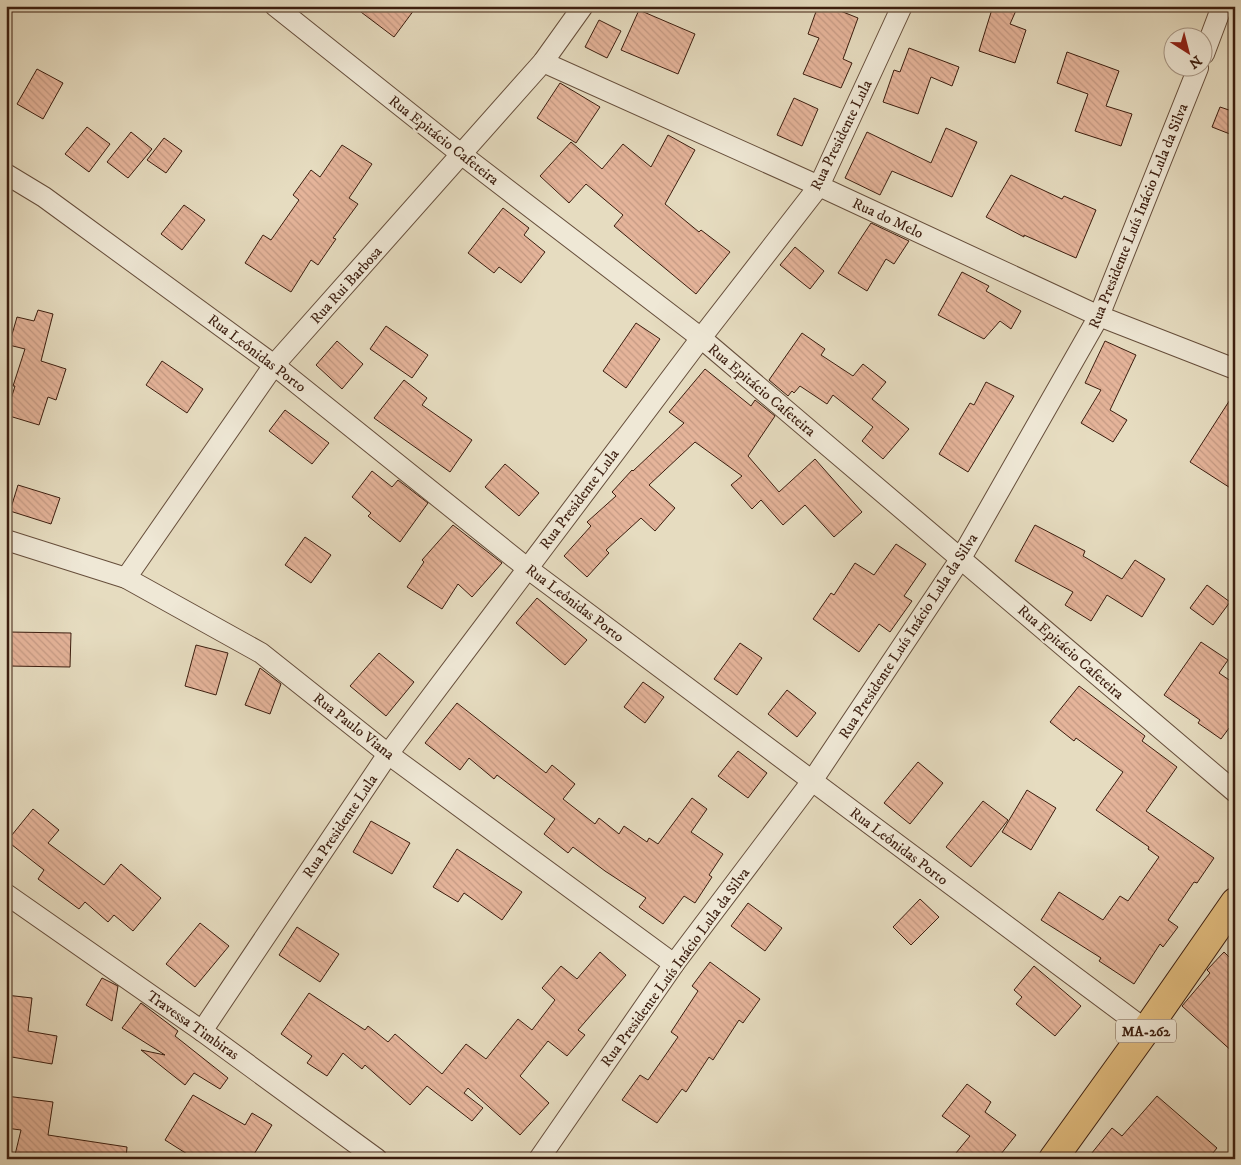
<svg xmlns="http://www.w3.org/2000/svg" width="1241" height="1165" font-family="'IM FELL DW Pica',serif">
<defs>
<pattern id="building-back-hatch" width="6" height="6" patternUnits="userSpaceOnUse" patternTransform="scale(1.25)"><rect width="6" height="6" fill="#e5b49a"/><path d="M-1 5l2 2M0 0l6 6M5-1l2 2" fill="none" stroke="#c59a84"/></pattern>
</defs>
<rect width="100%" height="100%" fill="#e6dcc0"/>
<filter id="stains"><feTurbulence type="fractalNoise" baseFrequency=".004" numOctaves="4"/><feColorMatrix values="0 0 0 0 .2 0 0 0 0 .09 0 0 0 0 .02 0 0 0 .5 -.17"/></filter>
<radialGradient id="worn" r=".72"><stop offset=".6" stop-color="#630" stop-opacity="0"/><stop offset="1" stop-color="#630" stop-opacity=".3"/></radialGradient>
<g fill="url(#building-back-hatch)" stroke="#3c1e0f">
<path d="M353,6H417L394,37Z"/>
<path d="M818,6H828L858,18L843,59L852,63L841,88L803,74L819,38L808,34Z"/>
<path d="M993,6H1018L1010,24L1026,30L1015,63L979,51Z"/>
<path d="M639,10L695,34L678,74L621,50Z"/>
<path d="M599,20L621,31L607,58L585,47Z"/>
<path d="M909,48L959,67L952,86L931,77L918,114L883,102L894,70L900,72Z"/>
<path d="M1067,52L1119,71L1106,106L1132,114L1121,146L1075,131L1088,94L1057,83Z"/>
<path d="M37,69L63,83L43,119L17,104Z"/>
<path d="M560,83L600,107L576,143L537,118Z"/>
<path d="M794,98L818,109L802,146L777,135Z"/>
<path d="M1220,107L1235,112V136L1212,127Z"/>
<path d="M87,127L110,144L89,172L65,154Z"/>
<path d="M946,128L977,142L952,197L892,171L880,195L845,178L867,132L931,163Z"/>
<path d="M131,132L152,149L128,178L107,162Z"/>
<path d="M668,135L695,150L665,204L699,232L701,230L730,252L696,294L614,226L623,215L586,184L569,203L540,176L571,142L602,169L623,144L651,167Z"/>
<path d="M164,138L182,151L166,173L147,160Z"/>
<path d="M342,145L372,164L349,198L358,204L333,238L336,239L318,265L311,260L291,292L245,263L263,235L271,240L299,200L293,195L311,170L320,177Z"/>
<path d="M1011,175L1062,199L1064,196L1096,210L1076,258L1024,235V237L986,217Z"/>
<path d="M184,205L205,220L182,250L161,234Z"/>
<path d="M503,208L529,228L524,235L545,252L521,283L499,267L494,273L468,253Z"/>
<path d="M871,223L909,241L894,264L886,259L867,291L838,273Z"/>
<path d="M795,247L824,271L810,289L780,265Z"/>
<path d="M962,272L989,286L986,291L1021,311L1011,329L1000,321L984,339L938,315Z"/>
<path d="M38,310L53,314L41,361L66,369L56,400L48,397L39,425L6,415L15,386H13L25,349L9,345L17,317L34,321Z"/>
<path d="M636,323L660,339L626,388L603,371Z"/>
<path d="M386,326L428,355L412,378L370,349Z"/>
<path d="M802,333L825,349L821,355L853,376L863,364L886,382L872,399L909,429L883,459L862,441L873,427L833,395L827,404L800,386L794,393L792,391L788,396L769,380Z"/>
<path d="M337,341L363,364L342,389L316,365Z"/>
<path d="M1105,341L1136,355L1110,410L1127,420L1113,442L1081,423L1101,390L1085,383Z"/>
<path d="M162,361L203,389L187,413L146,385Z"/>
<path d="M705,369L751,406L755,400L775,416L748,456L779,492L815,459L862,512L834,537L805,505L783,525L761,500L752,509L731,485L742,476L695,442L649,485L675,508L655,531L641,518L606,550L609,553L587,577L564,556L591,526L587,522L616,496L612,492L632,470L633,471L684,423L669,412Z"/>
<path d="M404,380L427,398L422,405L472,440L450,472L374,418Z"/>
<path d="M986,382L1014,396L968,472L939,454L970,403L974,405Z"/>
<path d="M1235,392V491L1190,462Z"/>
<path d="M285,410L329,443L312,464L269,431Z"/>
<path d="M505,464L539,493L519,516L485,487Z"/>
<path d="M372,471L392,487L398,480L428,503L400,542L368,516L371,513L352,497Z"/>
<path d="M18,485L60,498L51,524L10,511Z"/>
<path d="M453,525L502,563L472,597L458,584L442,609L407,587L424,562L422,560Z"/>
<path d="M1035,525L1085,551L1083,556L1122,579L1135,560L1165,579L1142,617L1107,595L1091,621L1065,605L1073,592L1015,561Z"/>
<path d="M305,537L331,555L311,583L285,565Z"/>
<path d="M896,544L926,564L904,596L912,601L890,632L879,624L859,652L813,619L831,593L834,595L855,563L874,575Z"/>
<path d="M1207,585L1230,602L1213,625L1190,608Z"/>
<path d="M537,598L587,640L565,665L516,623Z"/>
<path d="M9,632L71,633L70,667L8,666Z"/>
<path d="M1201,642L1228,660L1219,673L1235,684V720L1221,739L1198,723L1200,720L1164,695Z"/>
<path d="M740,643L762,658L737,695L714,679Z"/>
<path d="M196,645L228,653L216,695L185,686Z"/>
<path d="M379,653L414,682L386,716L350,686Z"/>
<path d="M260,668L281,684L270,714L245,705Z"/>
<path d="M643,682L664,697L645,723L624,707Z"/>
<path d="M1079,686L1145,736L1142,741L1177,767L1146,811L1214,858L1197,883L1194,882L1168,920L1178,927L1163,947L1160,944L1134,984L1099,961L1101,958L1041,920L1059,892L1103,920L1120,896L1128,901L1159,857L1148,849L1149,847L1096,810L1123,772L1076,738L1074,741L1050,722Z"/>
<path d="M787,690L816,713L797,737L768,714Z"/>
<path d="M457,703L546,773L552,765L575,784L563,799L595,824L599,818L619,834L624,826L647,842L649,838L658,844L692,798L707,809L691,832L723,854L709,875L712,877L695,903L684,896L663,924L639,907L646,898L605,871L573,847L568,853L544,834L555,819L497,775L494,779L469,758L460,770L425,743Z"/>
<path d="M738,751L767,773L748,798L718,776Z"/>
<path d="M918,762L943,783L910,824L884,803Z"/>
<path d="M1027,790L1056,808L1031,850L1002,832Z"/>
<path d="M983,801L1008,820L971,867L946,847Z"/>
<path d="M33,809L59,830L48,843L104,885L121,864L161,898L133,931L114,915L108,922L85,902L79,909L38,879L44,870L7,841Z"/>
<path d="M371,821L410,843L392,874L353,852Z"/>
<path d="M457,849L522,892L502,920L464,893L458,902L433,887Z"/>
<path d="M920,899L939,917L911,945L893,927Z"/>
<path d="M748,903L782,928L765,951L731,926Z"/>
<path d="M200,923L229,946L195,987L166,964Z"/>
<path d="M297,927L339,954L320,982L279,955Z"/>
<path d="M600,952L626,975L578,1030L585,1035L567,1056L548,1041L520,1076L549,1103L520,1135L468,1088L464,1093L483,1108L472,1121L427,1086L410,1105L365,1065L362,1069L343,1053L327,1076L307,1063L312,1056L281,1034L309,993L365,1030L368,1026L388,1042L395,1034L442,1074L466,1044L486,1059L518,1019L532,1030L555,1000L542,988L561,966L577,979Z"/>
<path d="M1224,952L1235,963V1054L1182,1006L1210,973L1207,970Z"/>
<path d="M710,962L760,999L743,1023L739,1020L713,1060L709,1057L686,1092L682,1089L657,1123L622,1100L640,1075L648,1080L678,1037L671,1032L698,991L692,986Z"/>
<path d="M1034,966L1081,1006L1055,1036L1016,1004L1022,997L1014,990Z"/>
<path d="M102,978L118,986L112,1021L86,1005Z"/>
<path d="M6,995L32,998L28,1031L57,1036L52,1064L6,1056Z"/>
<path d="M141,1003L178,1031L175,1036L228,1078L220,1089L194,1073L185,1085L141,1050L165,1055L122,1028Z"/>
<path d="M967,1084L991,1102L985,1112L1016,1135L997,1159H951L970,1136L942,1116Z"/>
<path d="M193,1095L245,1125L252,1113L272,1125L251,1159H195L165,1140Z"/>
<path d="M6,1096L53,1102L48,1135L127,1147L126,1159H14L21,1130L6,1128Z"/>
<path d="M1157,1096L1217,1148L1208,1159H1087L1112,1128L1122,1136Z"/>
</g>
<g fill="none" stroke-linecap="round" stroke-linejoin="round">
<defs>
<g id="minor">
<path d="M275,6L461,154L701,338L1235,792"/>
<path d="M1204,54L1222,6"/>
<path d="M543,62L819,186L1099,316L1235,369"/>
<path d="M6,174L44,197L274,365L527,568L1146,1030"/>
<path d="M6,540L126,578L261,653L388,754L674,964"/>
<path d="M126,578L274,365L543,62L583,6"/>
<path d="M6,894L202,1031L377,1159"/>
<path d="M202,1031L388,754L701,338L819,186L902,6"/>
<path d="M539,1159L674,964L812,781L961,558L1099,316L1198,68"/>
</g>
<path id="primary" d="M1053,1159L1146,1030L1235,902"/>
</defs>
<use href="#minor" stroke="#664e3b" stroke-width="22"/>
<use href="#primary" stroke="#3c1e0f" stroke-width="30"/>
<use href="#minor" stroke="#efe8d6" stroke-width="20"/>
<use href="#primary" stroke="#e3be80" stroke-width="28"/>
</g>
<g text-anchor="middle" stroke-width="4" stroke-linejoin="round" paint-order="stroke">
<rect fill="#efe8d6" stroke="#725b4b" stroke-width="1" x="1116" y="1019.5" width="60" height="23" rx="4"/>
<g font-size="14" font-weight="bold" fill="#3c1e0f">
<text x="1146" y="1036">MA-262</text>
</g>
<g font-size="15" fill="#3c1e0f" stroke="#efe8d6">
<text transform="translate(841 135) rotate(-64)" y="5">Rua Presidente Lula</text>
<text transform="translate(444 140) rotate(38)" y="5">Rua Epitácio Cafeteira</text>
<text transform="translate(1138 216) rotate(-68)" y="5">Rua Presidente Luís Inácio Lula da Silva</text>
<text transform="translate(888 218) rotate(25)" y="5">Rua do Melo</text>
<text transform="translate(346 285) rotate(-48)" y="5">Rua Rui Barbosa</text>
<text transform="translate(257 353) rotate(37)" y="5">Rua Leônidas Porto</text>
<text transform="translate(762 390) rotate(40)" y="5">Rua Epitácio Cafeteira</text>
<text transform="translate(579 499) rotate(-53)" y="5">Rua Presidente Lula</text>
<text transform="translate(575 603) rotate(37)" y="5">Rua Leônidas Porto</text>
<text transform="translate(908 636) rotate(-57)" y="5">Rua Presidente Luís Inácio Lula da Silva</text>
<text transform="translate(1071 652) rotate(41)" y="5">Rua Epitácio Cafeteira</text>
<text transform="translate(354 726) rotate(38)" y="5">Rua Paulo Viana</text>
<text transform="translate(340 826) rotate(-56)" y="5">Rua Presidente Lula</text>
<text transform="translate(899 846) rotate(37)" y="5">Rua Leônidas Porto</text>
<text transform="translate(675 967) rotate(-54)" y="5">Rua Presidente Luís Inácio Lula da Silva</text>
<text transform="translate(193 1025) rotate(35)" y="5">Travessa Timbiras</text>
</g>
</g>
<rect width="1241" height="1165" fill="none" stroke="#e6dcc0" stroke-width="25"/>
<rect x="8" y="8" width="1226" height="1150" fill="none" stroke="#3c1e0f" stroke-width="2.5"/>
<rect x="12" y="12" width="1216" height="1140" fill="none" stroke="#3c1e0f"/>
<g transform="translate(1188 52) rotate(144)"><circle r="24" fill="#efe8d6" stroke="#a79786"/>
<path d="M0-4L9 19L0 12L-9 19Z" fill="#8f2418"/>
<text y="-8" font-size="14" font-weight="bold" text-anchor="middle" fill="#3c1e0f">N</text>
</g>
<rect width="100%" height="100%" filter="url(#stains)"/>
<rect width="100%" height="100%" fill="url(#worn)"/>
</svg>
